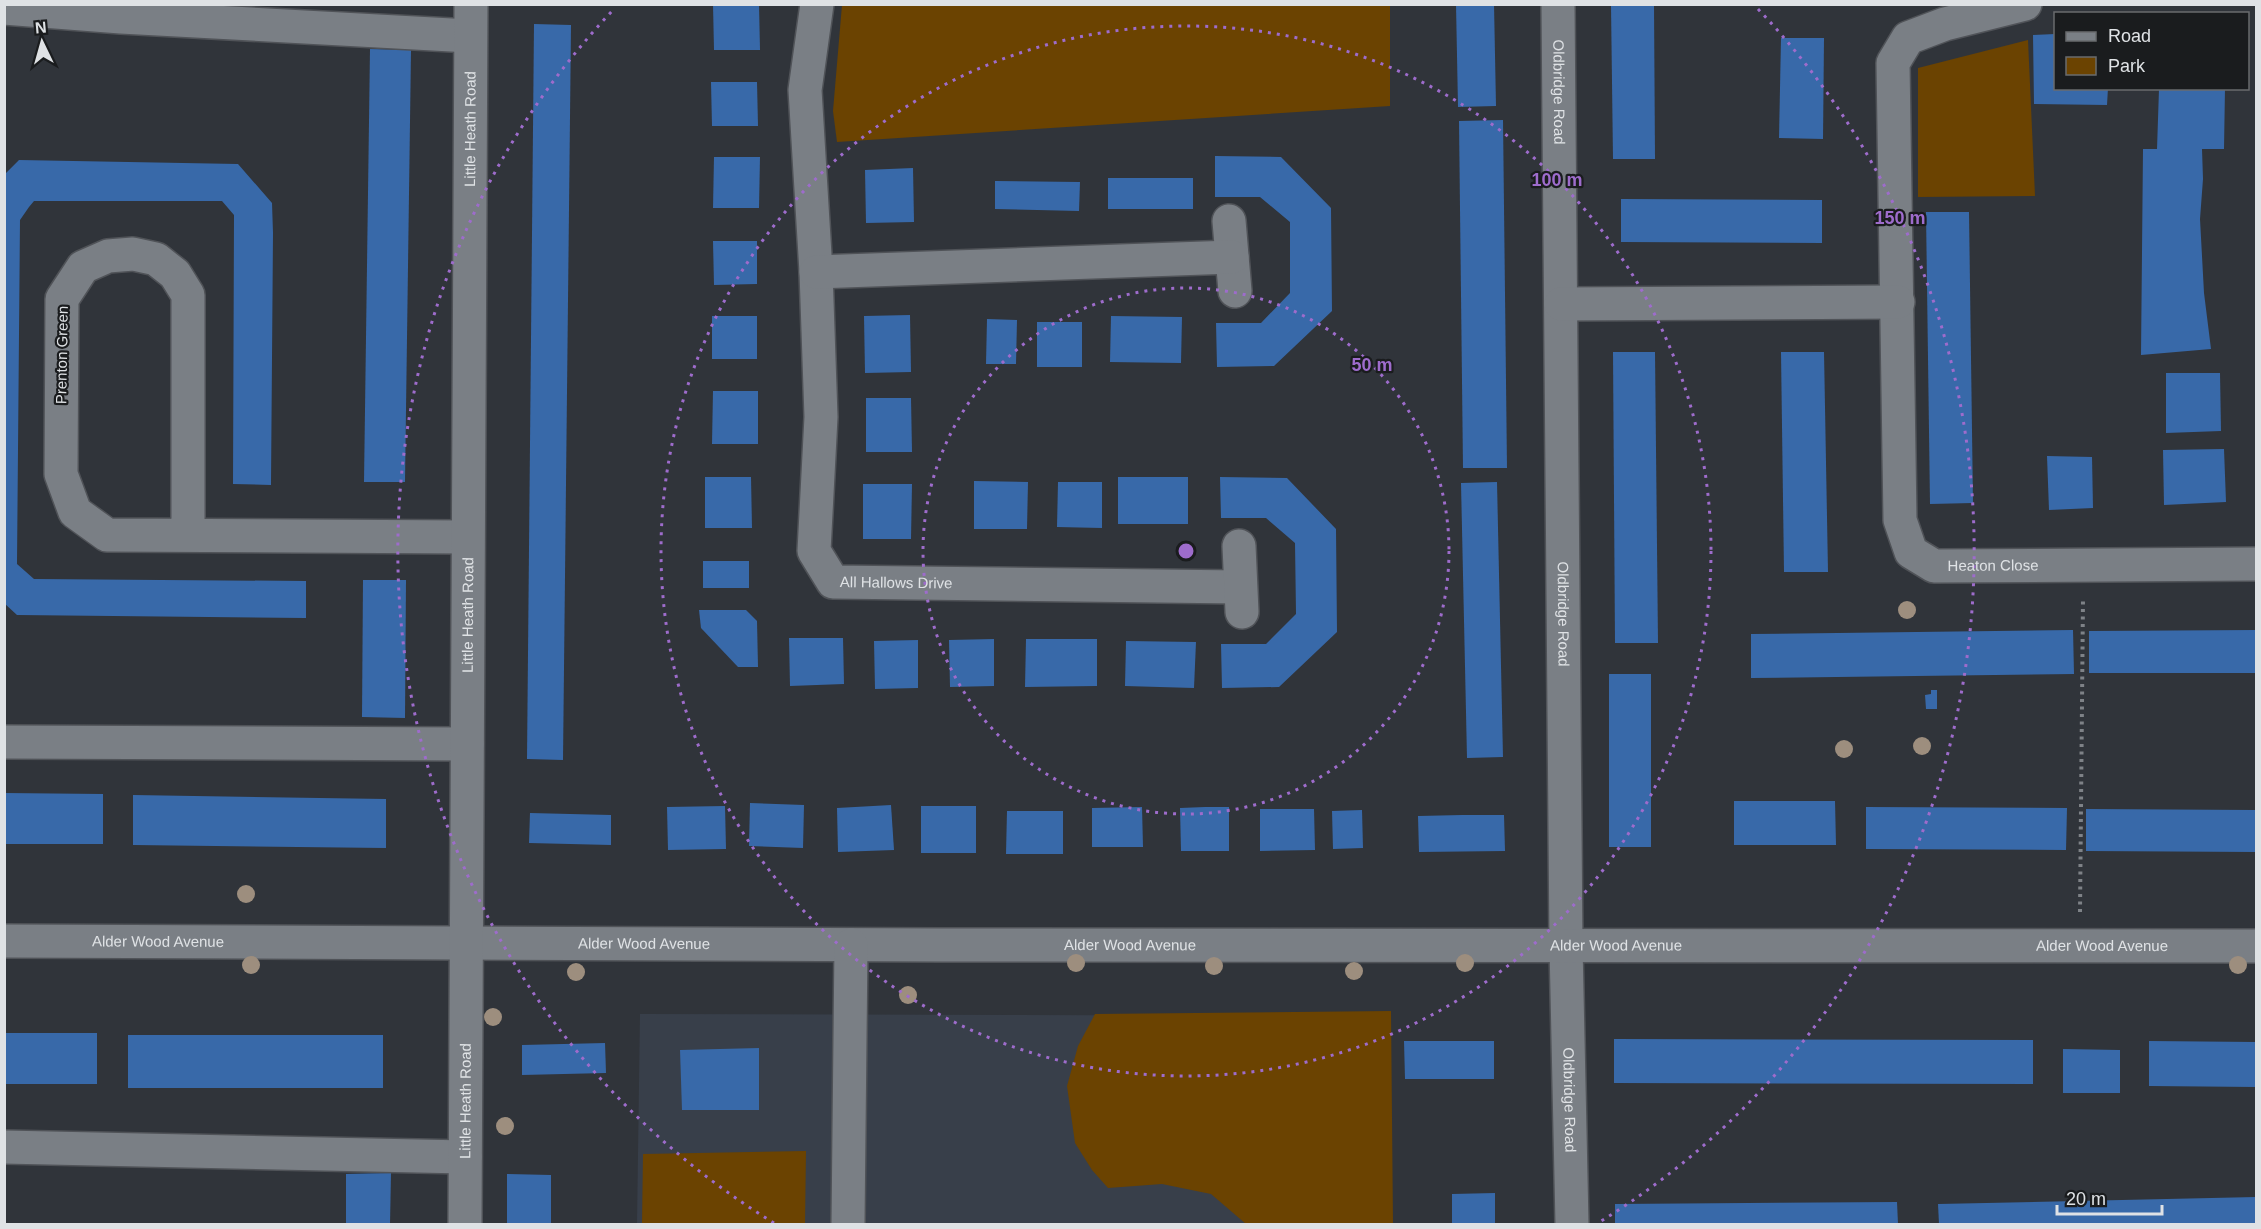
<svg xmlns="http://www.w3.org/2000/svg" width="2261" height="1229" font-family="Helvetica,sans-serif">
<rect width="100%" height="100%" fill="#30343a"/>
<path fill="#383f4a" d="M640,1014L1388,1016L1390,1224H637Z"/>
<g fill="#6b4301">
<path d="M842,5H1390V106L837,142L833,111Z"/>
<path d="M2028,40L2035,196L1918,197V68Z"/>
<path d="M1391,1011L1393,1224H1246L1211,1194L1162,1184L1108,1188L1092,1170L1075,1143L1067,1086L1078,1046L1095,1014Z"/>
<path d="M806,1151L805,1224H642L643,1154Z"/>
</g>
<g fill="#3869a9">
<path d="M713,4H759L760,50H714Z"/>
<path d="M1456,4H1494L1496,106L1458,107Z"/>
<path d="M1611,5H1654L1655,159H1613Z"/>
<path d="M534,24L571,25L563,760L527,759Z"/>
<path d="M2055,34V88H2108L2107,105L2034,104L2033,35Z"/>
<path d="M1781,38H1824L1823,139L1779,138Z"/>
<path d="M370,49L411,50L405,482H364Z"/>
<path d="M711,82H757L758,126H712Z"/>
<path d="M2225,88L2224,149H2202L2203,179L2200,219L2204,293L2211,349L2141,355L2143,149H2157L2159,89Z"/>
<path d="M1503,120L1507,468H1463L1459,121Z"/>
<path d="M1215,156L1281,157L1331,208L1332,311L1274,366L1217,367L1216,323H1261L1290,293V222L1260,197H1215Z"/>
<path d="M714,157H760L759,208H713Z"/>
<path d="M19,160L238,164L272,203L273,233L271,485L233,484L234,215L222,201H34L29,207L20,220L17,564L34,579L306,581V618L17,615L4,603V175Z"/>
<path d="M913,168L914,222L866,223L865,170Z"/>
<rect x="1108" y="178" width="85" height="31"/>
<path d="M995,181L1080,182L1079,211L995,209Z"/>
<path d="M1621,199L1822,200V243L1621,242Z"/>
<path d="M1926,212H1969L1973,503L1930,504Z"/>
<path d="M713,241H757V284L714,285Z"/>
<path d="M910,315L911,372L865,373L864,316Z"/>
<rect x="712" y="316" width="45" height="43"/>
<path d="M1111,316L1182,317L1181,363L1110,362Z"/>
<path d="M987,319L1017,320L1016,364H986Z"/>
<rect x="1037" y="322" width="45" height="45"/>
<path d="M1613,352H1655L1658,643H1615Z"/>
<path d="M1781,352H1824L1828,572H1784Z"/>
<path d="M2166,373H2220L2221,431L2166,433Z"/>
<path d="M713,391H758V444H712Z"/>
<path d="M866,398H911L912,452H866Z"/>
<path d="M2224,449L2226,502L2164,505L2163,450Z"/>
<path d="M2047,456L2092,457L2093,508L2049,510Z"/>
<path d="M705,477H751L752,528H705Z"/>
<rect x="1118" y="477" width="70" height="47"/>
<path d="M1220,477L1287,478L1336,529L1337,632L1279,687L1222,688L1221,644H1266L1296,614L1295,543L1266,518H1221Z"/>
<path d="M974,481L1028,482L1027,529H974Z"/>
<path d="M1058,482H1102V528L1057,527Z"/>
<path d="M1497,482L1503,757L1467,758L1461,483Z"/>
<path d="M863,484H912L911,539H863Z"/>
<rect x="703" y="561" width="46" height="27"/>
<path d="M363,580H406L405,718L362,717Z"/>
<path d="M699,610H746L757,621L758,667H738L701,628Z"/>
<path d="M2073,630L2074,674L1751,678V634Z"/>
<path d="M2256,630V673H2089V631Z"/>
<path d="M789,638H843L844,684L790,686Z"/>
<path d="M994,639V686L950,687L949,640Z"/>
<path d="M1026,639H1097V686L1025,687Z"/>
<path d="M918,640V688L875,689L874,641Z"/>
<path d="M1126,641L1196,642L1194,688L1125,686Z"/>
<rect x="1609" y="674" width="42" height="173"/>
<path d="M1931,690H1937V709H1926L1925,695L1931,694Z"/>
<path d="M4,793L103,794V844H4Z"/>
<path d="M133,795L386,799V848L133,845Z"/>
<path d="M1734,801H1835L1836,845H1734Z"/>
<path d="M750,803L804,805L803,848L749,846Z"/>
<path d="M891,805L894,850L838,852L837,808Z"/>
<path d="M725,806L726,849L668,850L667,807Z"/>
<rect x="921" y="806" width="55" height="47"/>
<path d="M1142,807L1143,847H1092V808Z"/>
<path d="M1205,807H1229V851H1181L1180,808Z"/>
<path d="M1866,807L2067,808L2066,850L1866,849Z"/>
<path d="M1260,809H1314L1315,850L1260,851Z"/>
<path d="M2086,809L2256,810V852L2086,851Z"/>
<path d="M1362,810L1363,848L1333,849L1332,811Z"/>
<path d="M1007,811H1063V854H1006Z"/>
<path d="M530,813L611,815V845L529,843Z"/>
<path d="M1462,815H1504L1505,851L1419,852L1418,816Z"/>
<rect x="4" y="1033" width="93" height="51"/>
<rect x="128" y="1035" width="255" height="53"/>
<path d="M1614,1039L2033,1040V1084L1614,1083Z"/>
<path d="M1404,1041H1494V1079H1405Z"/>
<path d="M2149,1041L2256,1042V1087L2149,1086Z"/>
<path d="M605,1043L606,1073L522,1075V1045Z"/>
<path d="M759,1048V1110H682L680,1050Z"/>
<path d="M2063,1049L2120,1050V1093H2063Z"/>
<path d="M391,1173L390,1224H346V1174Z"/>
<path d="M507,1174L551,1175V1224H507Z"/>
<path d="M1495,1193V1224H1452V1194Z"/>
<path d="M2256,1197V1224H1939L1938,1204Z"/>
<path d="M1897,1202L1898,1224H1615V1204Z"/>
</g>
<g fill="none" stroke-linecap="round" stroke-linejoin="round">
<defs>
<g id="minor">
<path id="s1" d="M817,4L805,90L816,272L821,417L814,551L833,582L1240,587"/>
<path id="s2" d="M1558,4L1566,946L1572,1224"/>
<path id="s3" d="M2025,4L1945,24L1908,38L1893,63L1900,520L1911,552L1934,566L2256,564"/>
<path d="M4,8L121,17L470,36"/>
<path d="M1229,221L1235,291"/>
<path d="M816,272L1232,257"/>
<path d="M1561,304L1898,302"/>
<path d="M188,535V295L175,274L156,259L133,254L108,256L83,267L62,299L61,474L75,512L107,535L467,537"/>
<path d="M1239,546L1242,612"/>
<path d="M4,742L467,744"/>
<path id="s4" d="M4,941L943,945L2256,946"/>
<path d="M4,1147L465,1157"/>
<path id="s5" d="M465,1224L471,4"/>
<path d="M848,1224L851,945"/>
</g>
</defs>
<use href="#minor" stroke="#505358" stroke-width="36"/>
<path stroke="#7e8287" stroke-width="4" stroke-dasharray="3 4.5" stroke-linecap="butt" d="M2080,912L2083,599"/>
<use href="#minor" stroke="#7a7f85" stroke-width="33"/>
</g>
<g fill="#9d8e7e">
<circle cx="1907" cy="610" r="9"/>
<circle cx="1922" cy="746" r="9"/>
<circle cx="1844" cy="749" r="9"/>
<circle cx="246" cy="894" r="9"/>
<circle cx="1076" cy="963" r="9"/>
<circle cx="1465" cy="963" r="9"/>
<circle cx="251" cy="965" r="9"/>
<circle cx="2238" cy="965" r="9"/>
<circle cx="1214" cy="966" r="9"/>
<circle cx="1354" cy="971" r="9"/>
<circle cx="576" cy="972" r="9"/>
<circle cx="908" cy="995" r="9"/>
<circle cx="493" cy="1017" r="9"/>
<circle cx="505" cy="1126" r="9"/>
</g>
<g fill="none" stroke="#9e6ccc" stroke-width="3" stroke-dasharray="3 6">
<circle cx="1186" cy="551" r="263"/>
<circle cx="1186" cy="551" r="525"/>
<path d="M774 1223A788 788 0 0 1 614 9M1758 9A788 788 0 0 1 1598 1223"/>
</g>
<g text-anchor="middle" stroke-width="4.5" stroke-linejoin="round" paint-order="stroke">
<g font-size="15" fill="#dfe2e5" stroke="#1a1c1e">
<text dy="5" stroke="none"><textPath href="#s2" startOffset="88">Oldbridge Road</textPath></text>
<text dy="5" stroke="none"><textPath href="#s5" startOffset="1095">Little Heath Road</textPath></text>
<text transform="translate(62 355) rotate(-89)" y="5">Prenton Green</text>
<text dy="5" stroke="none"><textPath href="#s3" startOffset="728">Heaton Close</textPath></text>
<text dy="5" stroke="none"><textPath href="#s1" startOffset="648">All Hallows Drive</textPath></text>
<text dy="5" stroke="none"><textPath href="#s5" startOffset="609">Little Heath Road</textPath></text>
<text dy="5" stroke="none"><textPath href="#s2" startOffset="610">Oldbridge Road</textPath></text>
<text dy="5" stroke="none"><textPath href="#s4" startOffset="154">Alder Wood Avenue</textPath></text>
<text dy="5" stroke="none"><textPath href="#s4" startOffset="640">Alder Wood Avenue</textPath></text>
<text dy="5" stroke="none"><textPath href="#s4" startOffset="1126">Alder Wood Avenue</textPath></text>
<text dy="5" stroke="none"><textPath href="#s4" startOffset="1612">Alder Wood Avenue</textPath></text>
<text dy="5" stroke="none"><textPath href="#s4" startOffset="2098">Alder Wood Avenue</textPath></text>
<text dy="5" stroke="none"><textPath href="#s5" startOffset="123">Little Heath Road</textPath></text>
<text dy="5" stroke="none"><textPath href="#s2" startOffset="1096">Oldbridge Road</textPath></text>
</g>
</g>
<circle cx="1186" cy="551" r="9" fill="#9e6ccc" stroke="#1a1c1e" stroke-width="3"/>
<g font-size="18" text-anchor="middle" font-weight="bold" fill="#9e6ccc" stroke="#1a1c1e" stroke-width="4.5" stroke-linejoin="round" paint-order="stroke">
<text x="1557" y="186">100 m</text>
<text x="1900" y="224">150 m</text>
<text x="1372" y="371">50 m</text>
</g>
<rect width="2261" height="1229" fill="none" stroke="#dfe2e5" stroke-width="12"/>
<rect x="2054" y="12" width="195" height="78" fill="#1a1c1e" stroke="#696b6e" stroke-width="1.5"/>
<rect x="2066" y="32" width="30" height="9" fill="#7a7f85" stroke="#696b6e" stroke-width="1.5"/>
<text x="2108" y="42" font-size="18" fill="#dfe2e5">Road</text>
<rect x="2066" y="57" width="30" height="18" fill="#6b4301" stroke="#696b6e" stroke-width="1.5"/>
<text x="2108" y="72" font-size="18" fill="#dfe2e5">Park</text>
<g transform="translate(42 42) rotate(355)" stroke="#1a1c1e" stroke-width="4.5" paint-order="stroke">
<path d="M0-4.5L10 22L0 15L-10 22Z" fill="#dfe2e5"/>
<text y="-9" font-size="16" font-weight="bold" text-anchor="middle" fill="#dfe2e5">N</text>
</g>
<path d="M2057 1205v9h105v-9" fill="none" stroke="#dfe2e5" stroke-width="3"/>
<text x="2066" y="1205" font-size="18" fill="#dfe2e5" stroke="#1a1c1e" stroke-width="4.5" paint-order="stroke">20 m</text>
</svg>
